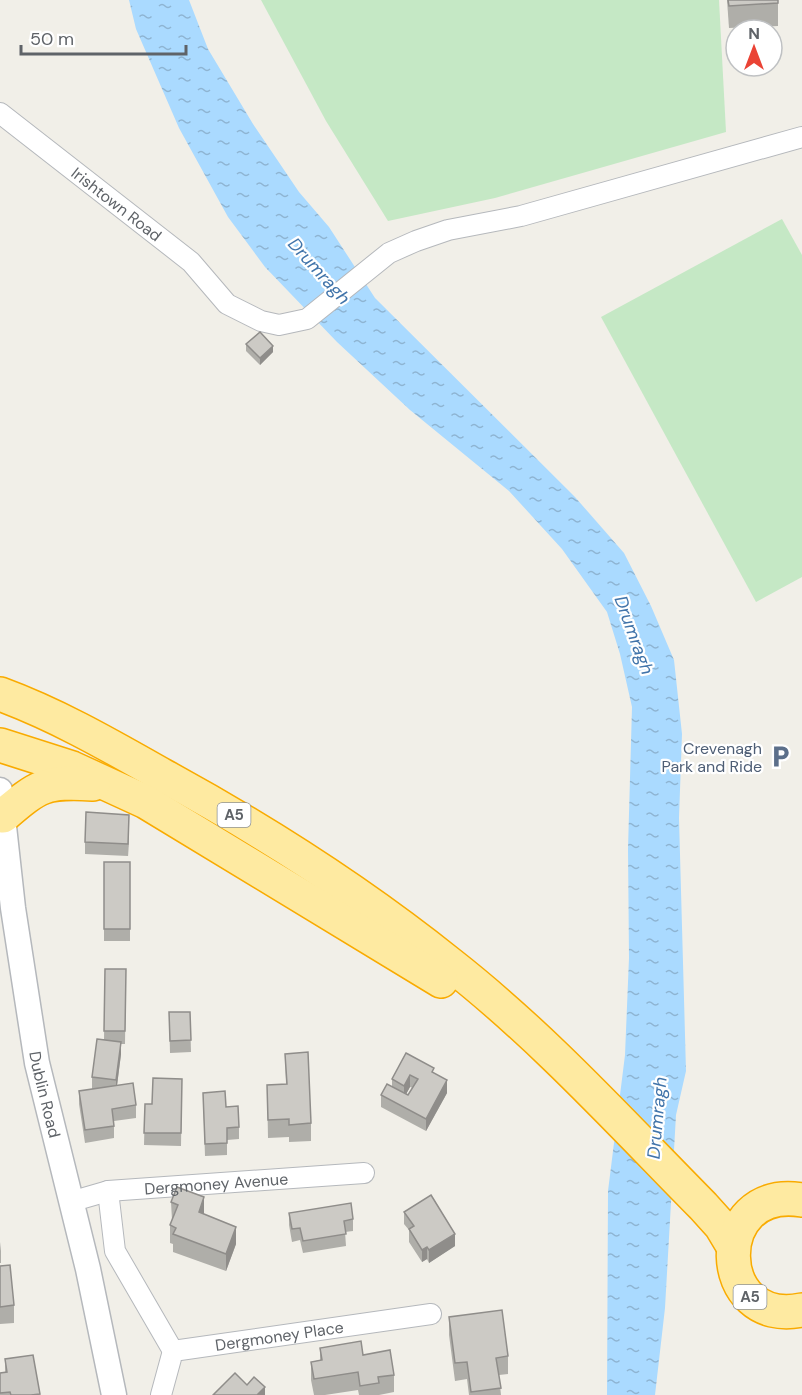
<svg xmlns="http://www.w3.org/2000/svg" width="802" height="1395" font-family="'DM Sans',sans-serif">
<defs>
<pattern id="water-ripples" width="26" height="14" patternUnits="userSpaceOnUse" patternTransform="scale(1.5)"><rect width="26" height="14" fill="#aadaff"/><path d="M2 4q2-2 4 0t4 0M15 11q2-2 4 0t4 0" fill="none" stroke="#8eb4d2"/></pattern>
</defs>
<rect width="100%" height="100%" fill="#f1efe8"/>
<g fill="#c5e8c5">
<path d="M261,0H719L726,132L495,198L388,221L326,121Z"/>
<path d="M782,219L802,255V577L756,602L601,317Z"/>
</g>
<path fill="url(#water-ripples)" d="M129,0H189L208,49L253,124L299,192L329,227L375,298L575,497L624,553L651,606L674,660L682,734L679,818L686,1071L676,1115L665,1308L655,1395H607L608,1191L625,1055L629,958L628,849L632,707L620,654L607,612L562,549L509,491L410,410L337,342L265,267L228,217L179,128L136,29Z"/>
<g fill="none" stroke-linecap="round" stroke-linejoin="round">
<defs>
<g id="minor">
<path id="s1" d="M0,113L191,262L227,304L261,321L279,325L307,319L389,253L416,241L448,230L521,216L802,137"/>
<path d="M108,1191L115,1251L173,1351"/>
<path id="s2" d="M70,1202L108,1191L364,1173"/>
<path id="s3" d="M161,1395L173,1351L431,1314"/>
</g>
<g id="tertiary">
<path id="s4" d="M0,790L13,908L37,1063L88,1269L114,1395"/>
</g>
<g id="trunk">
<path d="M0,694C57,715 109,745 162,775C263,830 360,892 450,964C542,1036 621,1123 703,1206L721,1226L733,1246"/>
<path d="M0,745L72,768L146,802L441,981"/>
<path d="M3,816C39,785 45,781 93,784"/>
<path d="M802,1200C708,1185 713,1329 802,1310"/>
</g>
</defs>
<use href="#minor" stroke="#b5b8bc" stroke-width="22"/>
<use href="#tertiary" stroke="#b5b8bc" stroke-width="27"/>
<use href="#trunk" stroke="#f9ab00" stroke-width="36"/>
<use href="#minor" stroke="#fff" stroke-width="20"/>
<use href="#tertiary" stroke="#fff" stroke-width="24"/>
<use href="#trunk" stroke="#feeaa1" stroke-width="33"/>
</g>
<g fill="#afaea9" fill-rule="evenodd">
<path d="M727,0H778V26L729,28Z"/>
<path d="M246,344L273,352L260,365L246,351Z"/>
<path d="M129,827L128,856L85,854V842Z"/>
<rect x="104" y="862" width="26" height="79"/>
<path d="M105,969H126L125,1044H121V1054L117,1086L136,1105V1118L114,1121V1138L85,1143L79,1104V1091L92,1090V1077L104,1040Z"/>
<path d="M169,1012H190L191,1052L170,1053Z"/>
<path d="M406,1053L434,1074L447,1093L426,1131L381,1107V1095L392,1086V1079ZM410,1087L413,1088L408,1095L406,1094Z"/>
<path d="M285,1054L311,1123V1141L289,1142V1137L268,1138L267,1085L286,1084Z"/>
<path d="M182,1079L181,1146L144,1145L145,1104H152Z"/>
<path d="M203,1093L226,1107L239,1127V1139L227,1140V1155L205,1156Z"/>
<path d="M171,1202L204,1214L236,1244L226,1271L173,1252V1244L170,1243V1225L172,1220Z"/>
<path d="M404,1212L455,1246L429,1263L427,1259L422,1262L409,1242V1230L404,1224Z"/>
<path d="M289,1213L353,1219V1231L345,1232L346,1246L303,1253L300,1240L292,1242L289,1225Z"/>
<path d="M0,1242L1,1251V1263H0Z"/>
<path d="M0,1266L14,1305V1323L0,1324Z"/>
<path d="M449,1317L508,1356V1374L499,1375L501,1395H469L467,1379L455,1381L449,1335Z"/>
<path d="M320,1348L363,1355L394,1375V1392L379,1395H359L358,1390L325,1395H314L311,1380V1362L320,1360Z"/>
<path d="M33,1355L40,1395H0V1373L5,1372V1359Z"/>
</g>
<g fill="#8f8d8a">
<path d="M273,346V352L260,365V358Z"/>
<path d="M129,815V827L128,856V844Z"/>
<path d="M121,1042V1054L116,1093V1080Z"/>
<path d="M410,1075V1087L404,1098V1086Z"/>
<path d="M447,1080V1093L426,1131V1119Z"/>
<path d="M204,1197V1215L199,1212Z"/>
<path d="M236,1227V1244L226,1271V1254Z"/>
<path d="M455,1234V1246L429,1263V1250Z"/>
<path d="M427,1247V1259L422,1262V1250Z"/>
<path d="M265,1387V1395H257Z"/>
</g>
<g fill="#cccac5" stroke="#8f8d8a" stroke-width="1.5">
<path d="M728,0H778V3L729,6Z"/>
<path d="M260,332L273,346L260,358L246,344Z"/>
<path d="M86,812L129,815L128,844L85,842Z"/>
<rect x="104" y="862" width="26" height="67"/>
<path d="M105,969H126L125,1031H104Z"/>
<path d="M169,1012H190L191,1040L170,1041Z"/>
<path d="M97,1039L121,1042L116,1080L92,1077Z"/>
<path d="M308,1052L311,1123L289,1125V1119L268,1120L267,1085L287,1084L285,1054Z"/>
<path d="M406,1053L434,1068L432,1072L447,1080L426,1119L381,1095L387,1084L408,1095L418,1079L410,1075L404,1086L392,1079Z"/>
<path d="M153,1078L182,1079L181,1133H144L145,1104H152Z"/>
<path d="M133,1083L136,1105L112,1109L114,1126L85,1130L79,1091Z"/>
<path d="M225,1091L226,1107L238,1106L239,1127L227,1128V1143L205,1144L203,1093Z"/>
<path d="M177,1187L204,1197L199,1212L236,1227L226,1254L173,1234L176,1228L170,1225L178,1205L171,1202Z"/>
<path d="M431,1195L455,1234L429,1250L427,1247L422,1250L409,1229L414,1226L404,1212Z"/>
<path d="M351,1203L353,1219L344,1221L346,1234L303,1241L300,1228L292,1229L289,1213Z"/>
<path d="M10,1265L14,1305L0,1307V1266Z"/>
<path d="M502,1310L508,1356L496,1358L501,1388L471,1392L467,1362L455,1363L449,1317Z"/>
<path d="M361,1341L363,1355L390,1350L394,1375L378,1377L379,1383L360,1386L358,1372L314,1379L311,1362L322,1360L320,1348Z"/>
<path d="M33,1355L40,1394L31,1395H11L10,1392L0,1393V1373L7,1372L5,1359Z"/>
<path d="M235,1373L247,1385L254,1377L265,1387L257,1395H213Z"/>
</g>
<defs>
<symbol id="parking-bare" viewBox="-9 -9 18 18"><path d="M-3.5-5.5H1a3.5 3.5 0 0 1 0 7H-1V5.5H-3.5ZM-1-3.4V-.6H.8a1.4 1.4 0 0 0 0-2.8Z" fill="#5c6f8a" stroke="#fff" stroke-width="2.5" paint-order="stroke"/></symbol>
</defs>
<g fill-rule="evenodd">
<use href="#parking-bare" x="764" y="740" width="33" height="33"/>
</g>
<g text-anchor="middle" stroke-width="4.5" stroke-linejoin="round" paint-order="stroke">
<g fill="#fff" stroke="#8f9295" stroke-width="1.5">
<rect x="217.5" y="803" width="33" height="24" rx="4.5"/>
<rect x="733.5" y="1285" width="33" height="24" rx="4.5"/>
</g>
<g font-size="15" font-weight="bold" fill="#5f6368">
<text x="234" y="820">A5</text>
<text x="750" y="1302">A5</text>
</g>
<g font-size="16" fill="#5f6368" stroke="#fff">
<text dy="6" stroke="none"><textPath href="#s1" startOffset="148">Irishtown Road</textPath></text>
<text dy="6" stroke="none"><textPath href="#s4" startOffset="308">Dublin Road</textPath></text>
<text dy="6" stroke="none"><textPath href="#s2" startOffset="148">Dergmoney Avenue</textPath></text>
<text dy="6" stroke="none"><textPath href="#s3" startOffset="153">Dergmoney Place</textPath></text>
</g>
<g font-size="16" fill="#4e5e75" stroke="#fff" text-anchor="end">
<text x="762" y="754">Crevenagh<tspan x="762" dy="18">Park and Ride</tspan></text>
</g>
<g font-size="18" font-style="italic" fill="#4174aa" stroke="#fff">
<text transform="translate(319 271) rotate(48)" y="6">Drumragh</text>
<text transform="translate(634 635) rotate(70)" y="6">Drumragh</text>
<text transform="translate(657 1118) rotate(-85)" y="6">Drumragh</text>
</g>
</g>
<g transform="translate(754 48)"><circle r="28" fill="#ffffff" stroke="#bfc1c3" stroke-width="1.5"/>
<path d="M0-4.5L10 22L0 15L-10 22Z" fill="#ea4335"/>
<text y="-9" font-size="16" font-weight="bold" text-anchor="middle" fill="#5f6368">N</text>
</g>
<path d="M21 45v9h165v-9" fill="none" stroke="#5f6368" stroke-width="3"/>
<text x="30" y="45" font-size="18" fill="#5f6368" stroke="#ffffff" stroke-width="4.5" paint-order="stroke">50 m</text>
</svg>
